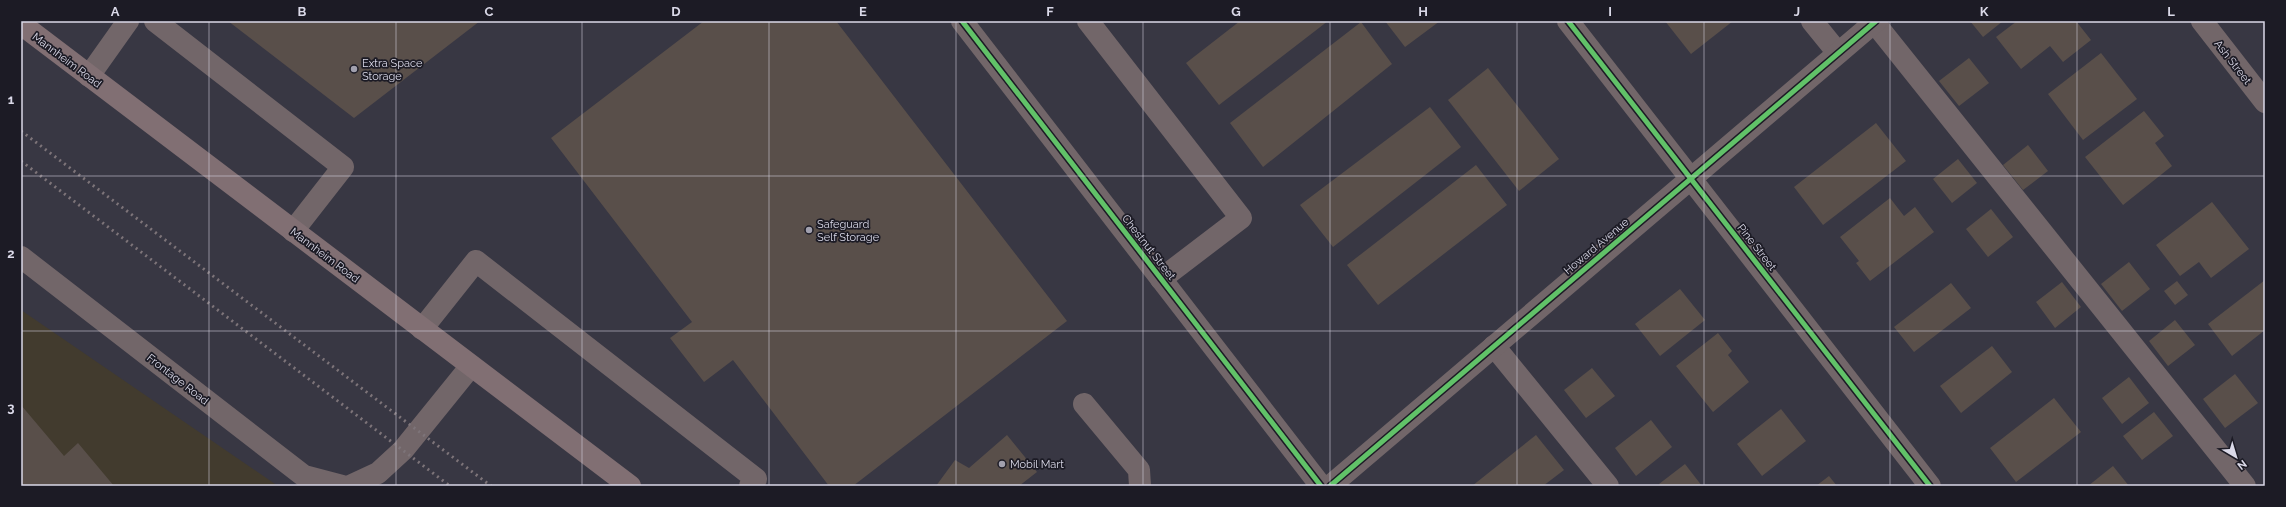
<svg xmlns="http://www.w3.org/2000/svg" width="2286" height="507" font-family="Raleway,sans-serif">
<rect width="100%" height="100%" fill="#383743"/>
<path fill="#423b2e" d="M21,310L278,486H21Z"/>
<g fill="#594f4a">
<path d="M228,21H480L354,118Z"/>
<path d="M704,21H836L1067,321L853,486H829L733,360L704,382L670,338L692,322L551,138Z"/>
<path d="M1240,21H1328L1219,105L1186,63Z"/>
<path d="M1385,21H1440L1405,47Z"/>
<path d="M1665,21H1733L1691,54Z"/>
<path d="M1970,21H2003L1983,37Z"/>
<path d="M2017,21H2076L2091,40L2063,62L2050,46L2021,69L1996,37Z"/>
<path d="M1361,22L1392,64L1263,167L1230,123Z"/>
<path d="M2101,53L2137,99L2083,140L2048,94Z"/>
<path d="M1969,58L1989,83L1959,106L1939,81Z"/>
<path d="M1488,68L1559,159L1519,191L1448,100Z"/>
<path d="M1430,107L1461,147L1333,247L1300,205Z"/>
<path d="M2144,111L2164,136L2155,143L2172,166L2123,205L2085,157Z"/>
<path d="M1876,123L1906,161L1823,225L1794,187Z"/>
<path d="M2028,145L2048,171L2023,190L2003,165Z"/>
<path d="M1958,159L1977,183L1952,203L1933,179Z"/>
<path d="M1476,165L1507,205L1378,305L1347,265Z"/>
<path d="M1890,198L1904,216L1915,207L1934,232L1870,281L1856,263L1859,261L1840,237Z"/>
<path d="M2212,202L2249,249L2211,278L2199,262L2180,276L2156,245Z"/>
<path d="M1991,209L2013,237L1988,257L1966,229Z"/>
<path d="M2129,262L2150,289L2122,311L2101,284Z"/>
<path d="M2265,280V330L2232,356L2208,324Z"/>
<path d="M2177,281L2188,295L2175,305L2164,291Z"/>
<path d="M2062,282L2081,307L2055,328L2036,302Z"/>
<path d="M1951,283L1971,308L1914,352L1894,327Z"/>
<path d="M1680,289L1705,320L1660,356L1635,324Z"/>
<path d="M2175,320L2195,345L2168,366L2149,341Z"/>
<path d="M1718,333L1732,351L1728,355L1749,382L1713,412L1676,366Z"/>
<path d="M1992,346L2012,372L1961,413L1940,386Z"/>
<path d="M1592,368L1615,396L1586,418L1564,390Z"/>
<path d="M2235,374L2258,403L2225,428L2203,399Z"/>
<path d="M2129,377L2149,403L2122,424L2102,398Z"/>
<path d="M2054,398L2081,432L2016,482L1990,448Z"/>
<path d="M21,405L64,456L78,443L114,486H21Z"/>
<path d="M1781,409L1806,441L1762,476L1737,444Z"/>
<path d="M2154,412L2173,436L2142,460L2123,436Z"/>
<path d="M1651,420L1672,447L1636,476L1615,448Z"/>
<path d="M1007,435L1037,472L1019,486H936L955,460L969,468Z"/>
<path d="M1536,435L1564,470L1543,486H1472Z"/>
<path d="M1685,464L1702,486H1661L1659,484Z"/>
<path d="M2113,466L2129,486H2088Z"/>
<path d="M1829,476L1837,486H1816Z"/>
</g>
<g fill="none" stroke-linecap="round" stroke-linejoin="round">
<g stroke="#726669" stroke-width="22">
<path d="M155,21L343,167L293,231"/>
<path d="M962,21L1321,486"/>
<path d="M1088,21L1241,218L1161,279"/>
<path d="M1568,21L1930,486"/>
<path d="M1812,21L1838,53"/>
<path d="M2202,21L2265,102"/>
<path d="M1874,22L2245,486"/>
<path d="M89,76L128,21"/>
<path d="M21,257L304,476L342,486"/>
<path d="M422,329L476,261L756,479L750,486"/>
<path d="M1494,346L1608,486"/>
<path d="M1084,404L1139,470L1140,486"/>
<path d="M350,486L378,473L403,450L471,366"/>
<path d="M1330,486L1876,21"/>
</g>
<path stroke="#816f73" stroke-width="22" d="M21,24L630,486"/>
<g stroke="#7d7479" stroke-width="3" stroke-dasharray="2 4" stroke-linecap="butt">
<path d="M21,131L491,486"/>
<path d="M21,161L450,486"/>
</g>
<defs>
<g id="cycleway">
<path d="M962,21L1321,486"/>
<path d="M1568,21L1930,486"/>
<path d="M1330,486L1876,21"/>
</g>
</defs>
<use href="#cycleway" stroke="#1c1b25" stroke-width="8"/>
<use href="#cycleway" stroke="#61c268" stroke-width="5"/>
</g>
<path fill="none" stroke="#dad9e8" stroke-width="1" stroke-opacity="0.55" d="M209,21V486M396,21V486M582,21V486M769,21V486M956,21V486M1143,21V486M1330,21V486M1517,21V486M1704,21V486M1890,21V486M2077,21V486M21,176H2265M21,331H2265"/>
<g fill="#a1a0ae" stroke="#1c1b25" stroke-width="1.5">
<circle cx="354" cy="69" r="4"/>
<circle cx="809" cy="230" r="4"/>
<circle cx="1002" cy="464" r="4"/>
</g>
<g text-anchor="middle" stroke-width="3.5" stroke-linejoin="round" paint-order="stroke">
<g font-size="11" fill="#dad9e8" stroke="#1c1b25">
<text transform="translate(67 60) rotate(37)" y="4">Mannheim Road</text>
<text transform="translate(2233 62) rotate(52)" y="4">Ash Street</text>
<text transform="translate(1596 246) rotate(-40)" y="4">Howard Avenue</text>
<text transform="translate(1149 247) rotate(52)" y="4">Chestnut Street</text>
<text transform="translate(1757 247) rotate(52)" y="4">Pine Street</text>
<text transform="translate(325 255) rotate(37)" y="4">Mannheim Road</text>
<text transform="translate(178 379) rotate(38)" y="4">Frontage Road</text>
</g>
<g font-size="11" fill="#dad9e8" stroke="#1c1b25" text-anchor="start">
<text x="362" y="67">Extra Space<tspan x="362" dy="13">Storage</tspan></text>
<text x="817" y="228">Safeguard<tspan x="817" dy="13">Self Storage</tspan></text>
<text x="1010" y="468">Mobil Mart</text>
</g>
</g>
<rect width="2286" height="507" fill="none" stroke="#1c1b25" stroke-width="44"/>
<g transform="translate(2236 457) rotate(142)" stroke="#1c1b25" stroke-width="3" paint-order="stroke">
<path d="M0-3L7 15L0 10L-7 15Z" fill="#dad9e8"/>
<text y="-6" font-size="11" font-weight="bold" text-anchor="middle" fill="#dad9e8">N</text>
</g>
<rect x="22" y="22" width="2242" height="463" fill="none" stroke="#dad9e8" stroke-width="1.5"/>
<g font-size="13" text-anchor="middle" font-weight="bold" fill="#dad9e8">
<text x="115" y="16">A</text>
<text x="302" y="16">B</text>
<text x="489" y="16">C</text>
<text x="676" y="16">D</text>
<text x="863" y="16">E</text>
<text x="1050" y="16">F</text>
<text x="1236" y="16">G</text>
<text x="1423" y="16">H</text>
<text x="1610" y="16">I</text>
<text x="1797" y="16">J</text>
<text x="1984" y="16">K</text>
<text x="2171" y="16">L</text>
<text x="11" y="104">1</text>
<text x="11" y="258">2</text>
<text x="11" y="412">3</text>
</g>
</svg>
